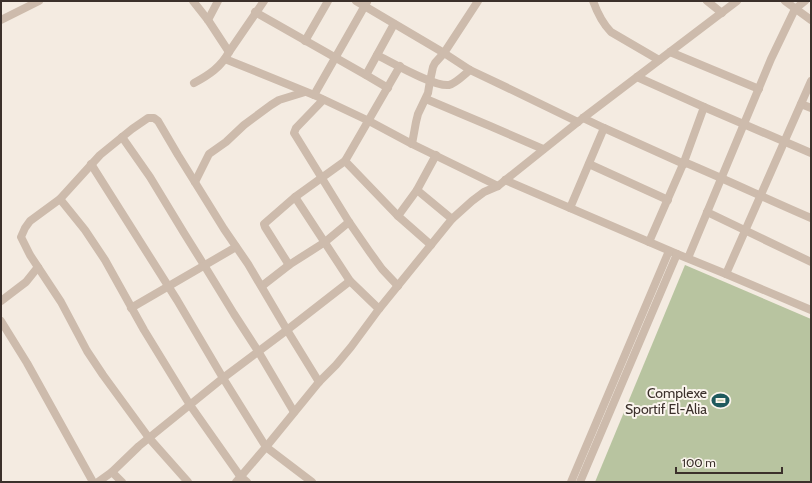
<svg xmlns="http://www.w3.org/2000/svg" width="812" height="483" font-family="Cabin,sans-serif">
<rect width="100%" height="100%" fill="#f4ebe1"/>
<path fill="#b8c4a0" d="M685,265L811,319V482H595Z"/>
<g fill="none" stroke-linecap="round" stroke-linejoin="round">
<g stroke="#cdbbac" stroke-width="8">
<path d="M193,1L208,20L229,52"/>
<path d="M356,1L444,53L435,63L433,67L430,81L428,93L418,114L416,122L412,144"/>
<path d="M478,1L444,53L470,70L512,90L578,122"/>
<path d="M593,1C597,12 603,24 611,32L659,60"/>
<path d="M707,1L722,13"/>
<path d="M785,1L811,20"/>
<path d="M255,12L366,75L388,88"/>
<path d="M1,20L39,1"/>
<path d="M208,20L218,1"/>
<path d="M305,41L328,1"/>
<path d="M670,52L759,89"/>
<path d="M377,55C393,63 434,87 449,85C455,84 465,74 470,70"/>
<path d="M225,59L250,69L314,95L369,121L412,144L498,186"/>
<path d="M366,75L394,24"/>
<path d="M637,77L704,107L684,162L649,242"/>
<path d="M194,83C209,75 221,67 229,52L264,1"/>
<path d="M314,95L367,2"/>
<path d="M426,99L490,126L543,149"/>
<path d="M323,100L296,128L294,133L349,222L369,251L382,269L398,286"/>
<path d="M801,104L811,108"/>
<path d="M704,107L811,153"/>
<path d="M604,128L684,164"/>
<path d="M122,137L150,177L184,233L204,265L234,314L258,351L294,412"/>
<path d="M345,161L398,216L431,245"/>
<path d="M684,162C727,180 769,200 811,218"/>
<path d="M91,164L177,300L223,378L266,447L312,482"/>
<path d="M589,164L668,200"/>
<path d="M505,180L677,254L726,274L811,310"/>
<path d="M195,182L209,154L226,142L244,125L271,105L279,100L305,92"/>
<path d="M417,190L452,219"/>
<path d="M295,197L350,281L379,309"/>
<path d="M60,199L85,230L105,260L144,330L190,405L240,476L247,482"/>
<path d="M570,208L604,128L583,118"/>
<path d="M707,212L811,262"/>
<path d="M398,216L417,190L436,155"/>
<path d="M688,258L771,59L795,9L805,1"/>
<path d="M289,265L265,227L264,224L295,197L345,161L400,66"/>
<path d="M726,274L811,81"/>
<path d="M262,286L289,265L325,242L349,222"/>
<path d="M1,301L26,282L38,267"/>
<path d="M131,308L236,247"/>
<path d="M1,321L27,363L93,482"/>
<path d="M112,472L122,482"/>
<path d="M98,482L112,472L139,446L223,378L287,330L350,281"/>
<path d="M188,482L149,438L103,375L87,351L61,302L30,255L21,237L25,228L30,221L60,199L100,155L132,129L148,118H154L158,121L178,155L206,200L224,229L248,264L287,330L319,382"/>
<path d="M236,482L266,447L319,382L336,365L351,347L379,309L452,219L472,201L484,192L498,186L583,118L737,1"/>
<path d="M571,482L669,251"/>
<path d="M580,482L677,254"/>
</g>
</g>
<defs>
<symbol id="stadium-bare" viewBox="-9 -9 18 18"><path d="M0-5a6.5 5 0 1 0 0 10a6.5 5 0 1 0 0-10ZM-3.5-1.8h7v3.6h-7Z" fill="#1f5a5e" stroke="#fbf5ee" stroke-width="2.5" paint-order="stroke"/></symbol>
</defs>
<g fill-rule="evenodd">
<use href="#stadium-bare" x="708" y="388" width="25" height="25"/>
</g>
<g text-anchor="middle" stroke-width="4" stroke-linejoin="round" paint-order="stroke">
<g font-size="14" fill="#3b302b" stroke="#fbf5ee" text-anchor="end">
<text x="707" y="398">Complexe<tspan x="707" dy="16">Sportif El-Alia</tspan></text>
</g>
</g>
<rect width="812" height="483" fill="none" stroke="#3b302b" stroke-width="4"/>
<path d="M676 467v6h106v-6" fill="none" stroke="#3b302b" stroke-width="2"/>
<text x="682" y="467" font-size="12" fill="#3b302b" stroke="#fbf5ee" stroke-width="3" paint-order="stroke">100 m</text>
</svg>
